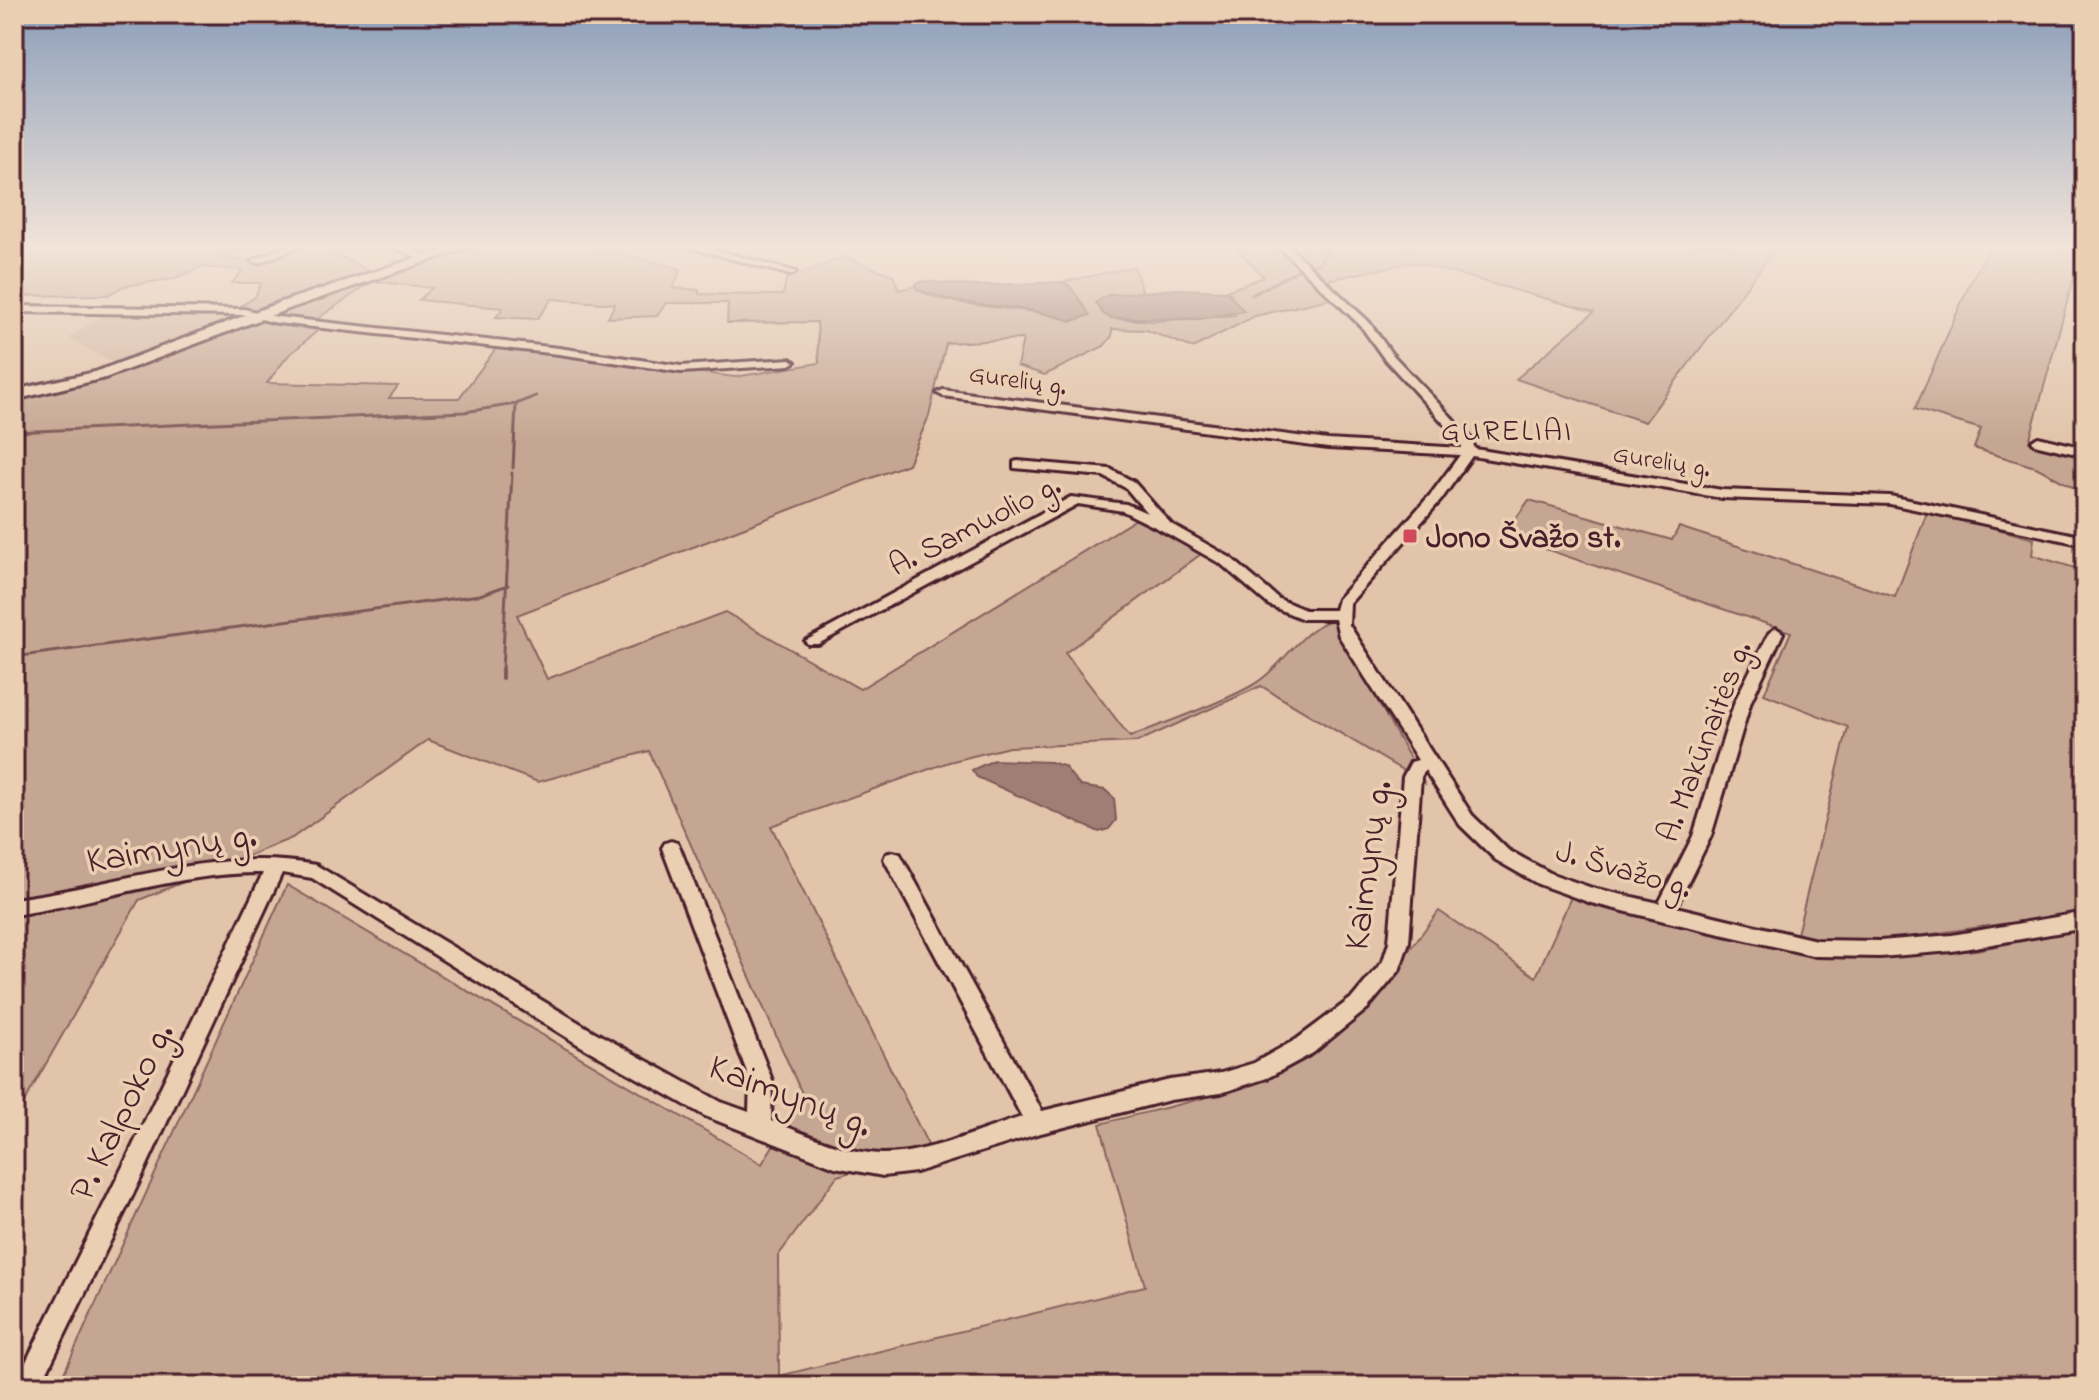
<svg xmlns="http://www.w3.org/2000/svg" width="2099" height="1400" font-family="'Indie Flower',sans-serif">
<rect width="100%" height="100%" fill="#e1c4aa"/>
<filter id="ink" filterUnits="userSpaceOnUse"><feTurbulence type="fractalNoise" baseFrequency=".0125" numOctaves="2"/><feDisplacementMap in="SourceGraphic" scale="16" xChannelSelector="R" yChannelSelector="G"/><feConvolveMatrix kernelMatrix="1 2 1 2 8 2 1 2 1" color-interpolation-filters="sRGB"/></filter>
<g filter="url(#ink)">
<path fill="#d3b59e" d="M107,312H262L119,366L69,338Z"/>
<g fill="#c5a692" stroke="#88625e" stroke-width="2">
<path d="M14,245H258L223,259L256,261L301,245H342L335,254L375,274L262,312L235,310L255,297L261,283H232L243,270L201,267L173,279L124,286L108,295L14,296Z"/>
<path d="M477,245H586L681,269L673,288L699,290V294L783,295L786,279L844,257L893,275L899,290L915,286C933,307 1016,307 1046,314L1067,284L1062,282L1134,267L1143,293L1108,295L1111,318L1155,321L1235,315L1231,294L1226,291L1264,277L1236,248L1278,245L1330,299L1255,316L1193,348L1146,330L1112,329V336L1104,346L1045,375L1017,366L1023,339L946,343L929,416L908,464L517,615L547,679L725,612L860,689L1138,518L1201,554L1065,653L1130,737C1170,720 1213,707 1251,686C1282,669 1300,629 1332,620L1424,783L1261,686L1137,742L1009,747L949,762L771,826L930,1149L837,1176L778,1256L779,1376L1145,1286L1100,1124C1163,1107 1242,1094 1298,1061C1356,1026 1398,964 1439,911L1536,977L1571,897L1810,952L1918,954L1976,950L2085,929V1386H58L287,885L762,1164L803,1096L649,751L538,782L428,740L292,838L139,900L14,1120V399L70,386L260,318L322,327L288,356L267,383L398,386L389,398H459L497,347L735,377L819,363L817,322L727,323L728,303H666L657,316L608,318L615,304L552,299L537,319L496,317L503,308L419,300L432,288L373,281L314,321L272,315L333,291Z"/>
<path d="M1287,245H1778L1645,422L1516,379L1594,312L1421,264L1408,263L1324,281Z"/>
<path d="M1991,245L2085,248V266L2077,265L2029,442L2085,458V494L2038,468L1974,448L1981,429L1915,409L1970,283Z"/>
<path d="M1529,500L1672,540L1679,527L1895,597L1928,510L2034,539L2032,555L2085,571V912L1876,942L1796,938L1848,727L1764,694L1791,632L1504,535Z"/>
</g>
<g fill="#a17e75" stroke="#7e5857" stroke-width="2">
<path d="M923,281L975,286L1062,282L1070,286L1090,315L1073,321L1030,310L953,301L916,289V284Z"/>
<path d="M1178,289L1226,291L1244,311L1200,319L1111,318L1103,314L1096,302L1108,295Z"/>
<path d="M994,760L1050,762L1064,766L1080,786L1105,790L1114,798L1116,820L1109,829L1099,832L977,777L972,770Z"/>
</g>
<g fill="none" stroke-linecap="round" stroke-linejoin="round">
<g stroke="#7e5857" stroke-width="3">
<path d="M60,247L75,245"/>
<path d="M1311,265L1319,264L1329,248L1338,245"/>
<path d="M1252,295L1300,269"/>
<path d="M14,432L464,412L516,404L536,396"/>
<path d="M513,468L516,404"/>
<path d="M14,657L480,595L508,585"/>
<path d="M502,671L512,473"/>
</g>
<path stroke="#7e5857" stroke-width="4" d="M502,678V669"/>
<defs>
<g id="street">
<path d="M290,245H303L259,263L251,261Z"/>
<path d="M389,245H402L432,259L424,261Z"/>
<path d="M681,245H697L796,272L791,275Z"/>
<path d="M1277,245H1287L1369,322L1391,353L1471,438L1475,449L1722,490L1890,496L2085,537V545L1890,504L1722,498L1472,456L1441,500L1350,603L1349,625L1472,815L1508,850L1552,874L1592,888L1659,903L1693,836L1735,701L1769,633L1776,628L1783,633L1751,701L1711,836L1676,907L1816,940L1880,941L1952,935L2085,912V928L1952,951L1880,957L1816,956L1664,921L1591,903L1538,884L1496,860L1460,825L1425,770L1421,777L1409,942L1399,971L1367,1009L1313,1053L1267,1078L1221,1093L1170,1100L1037,1134L916,1172L883,1176L835,1167L705,1116L579,1045L312,878L282,873L143,1174L40,1386H14L127,1158L263,873C179,872 97,903 14,915V899C116,886 213,846 316,865L593,1031L721,1102L749,1112L750,1080L662,848L665,843L671,841L677,843L680,848L772,1080L771,1121C807,1134 846,1154 884,1154C927,1154 980,1130 1022,1117L884,859L886,854L893,852L900,854L1042,1111L1170,1080L1221,1073L1254,1063L1297,1039L1353,997L1383,961L1389,942L1403,777L1411,762L1418,760L1339,636L1335,619H1303L1269,605L1221,564L1161,530L1123,511L1078,504L818,644H808L805,641L1071,497L1126,504L1147,513L1126,488L1103,476L1014,468V462L1018,461L1110,469L1134,482L1171,524L1231,558L1279,599L1305,610H1335L1338,599L1431,494L1460,455L1328,448L943,396L937,393L943,390L1328,440L1462,448L1461,442L1383,357L1361,326Z"/>
<path d="M14,306L244,309L277,317L559,348L681,366L790,359L795,362L790,365L681,372L559,354L277,323L244,315L14,312Z"/>
<path d="M2038,437L2085,448V456L2034,444L2032,441Z"/>
</g>
<path id="secondary" d="M456,245H475L291,308L105,378L14,400V390L95,372L281,302Z"/>
</defs>
<use href="#street" stroke="#4a1f2b" stroke-width="6"/>
<use href="#secondary" stroke="#4a1f2b" stroke-width="6"/>
<use href="#street" fill="#ebcfb2" fill-rule="evenodd"/>
<use href="#secondary" fill="#ebcfb2" fill-rule="evenodd"/>
</g>
</g>
<linearGradient id="sky" x2="0" y2="1"><stop stop-color="#8b9eba"/><stop offset="0.56" stop-color="#f2e4d9"/><stop offset="1" stop-color="#f2e4d9" stop-opacity="0"/></linearGradient>
<rect width="2099" height="441" fill="url(#sky)"/>
<rect fill="#d1495b" stroke="#ebcfb2" stroke-width="3" x="1402" y="528" width="16" height="16" rx="4"/>
<g text-anchor="middle" stroke-width="7" stroke-linejoin="round" paint-order="stroke">
<g font-size="26" fill="#4a1f2b" stroke="#ebcfb2">
<text transform="translate(1018 379) rotate(8)" y="9">Gurelių g.</text>
<text transform="translate(1662 460) rotate(9)" y="9">Gurelių g.</text>
</g>
<g font-size="30" letter-spacing="2" fill="#4a1f2b" stroke="#ebcfb2">
<text x="1507" y="440">GURELIAI</text>
</g>
<g font-size="32" fill="#4a1f2b" stroke="#ebcfb2">
<text transform="translate(974 524) rotate(-27)" y="11">A. Samuolio g.</text>
<text transform="translate(1703 741) rotate(-69)" y="11">A. Makūnaitės g.</text>
<text transform="translate(1624 868) rotate(16)" y="11">J. Švažo g.</text>
</g>
<g font-size="32" font-weight="bold" fill="#4a1f2b" stroke="#ebcfb2" text-anchor="start">
<text x="1426" y="547">Jono Švažo st.</text>
</g>
<g font-size="38" fill="#4a1f2b" stroke="#ebcfb2">
<text transform="translate(171 846) rotate(-9)" y="13">Kaimynų g.</text>
<text transform="translate(1366 865) rotate(-82)" y="13">Kaimynų g.</text>
<text transform="translate(791 1094) rotate(21)" y="13">Kaimynų g.</text>
<text transform="translate(120 1111) rotate(-64)" y="13">P. Kalpoko g.</text>
</g>
</g>
<rect width="2099" height="1400" fill="none" stroke="#ebcfb2" stroke-width="48"/>
<rect x="24" y="24" width="2051" height="1352" fill="none" stroke="#4a1f2b" stroke-width="3" filter="url(#ink)"/>
</svg>
